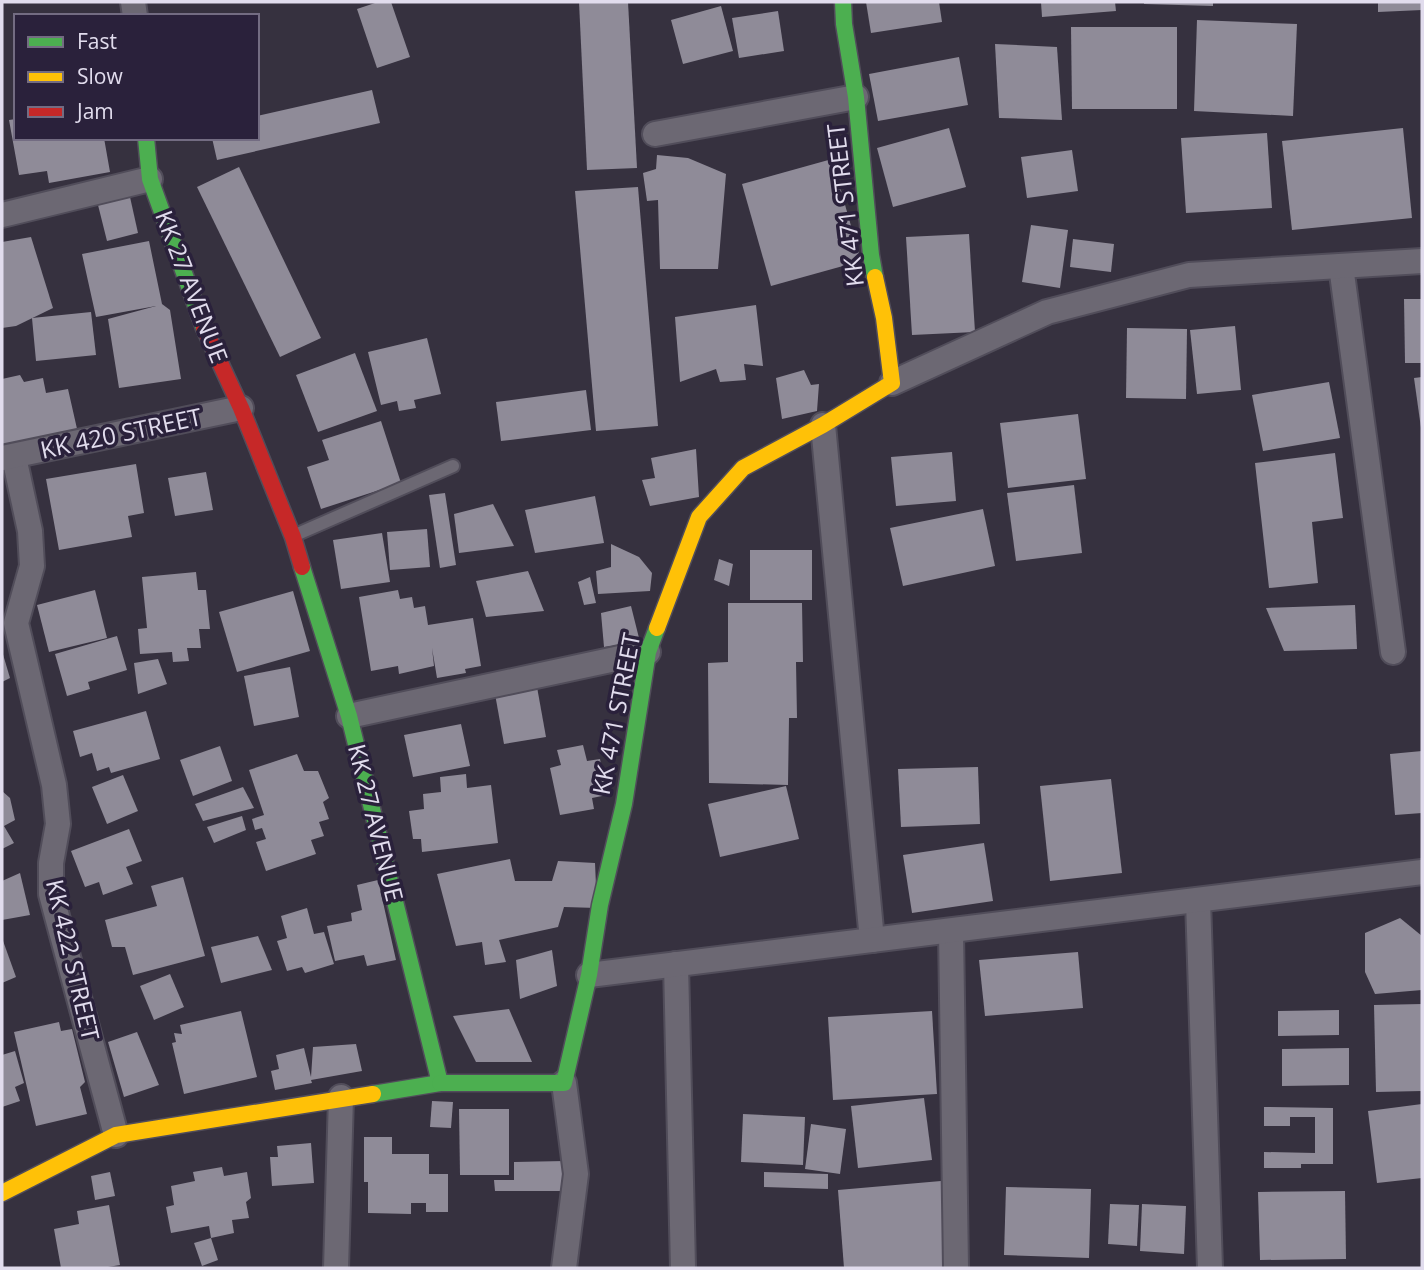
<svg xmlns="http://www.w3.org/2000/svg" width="1424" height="1270" font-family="'Open Sans',sans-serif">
<rect width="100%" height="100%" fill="#36313f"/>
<g fill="#8f8b98">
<path d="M378,2H391L410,57L377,68L357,9Z"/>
<path d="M579,2H628L637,168L587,170Z"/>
<path d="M866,2H939L942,22L871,33Z"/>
<path d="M1041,2H1115L1116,11L1042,17Z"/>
<path d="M1144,2H1213V6L1144,4Z"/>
<path d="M1378,2H1422V10L1378,12Z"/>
<path d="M721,6L733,51L683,64L671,20Z"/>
<path d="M778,11L784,51L739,58L732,18Z"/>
<path d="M1197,20L1297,24L1293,116L1194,111Z"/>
<path d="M1071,27H1177V109H1072Z"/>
<path d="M995,44L1057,47L1062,120L999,118Z"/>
<path d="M959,57L968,105L878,121L869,74Z"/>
<path d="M372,90L380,123L217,160L212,138H257V116Z"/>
<path d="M16,119V138H104L110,172L49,183L47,171L19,175L9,120Z"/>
<path d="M949,128L966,187L893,207L877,148Z"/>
<path d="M1403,128L1412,218L1292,230L1282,141Z"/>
<path d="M1267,133L1272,208L1186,213L1181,138Z"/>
<path d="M1072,150L1078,191L1027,198L1021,157Z"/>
<path d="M657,155L688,158L726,174L718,269H660L658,200L647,201L643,173L656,169Z"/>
<path d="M832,159L861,261L771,286L742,184Z"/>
<path d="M239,167L321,338L280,357L197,187Z"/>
<path d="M638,187L658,426L596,431L575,191Z"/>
<path d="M130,197L138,233L107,241L98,205Z"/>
<path d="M1031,225L1068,230L1060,288L1022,282Z"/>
<path d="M969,234L975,332L912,335L906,237Z"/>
<path d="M31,237L53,308L16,326L2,328V242Z"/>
<path d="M1073,239L1114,244L1111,272L1070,267Z"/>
<path d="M149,241L162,304L170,310L181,379L119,388L108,319L156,306L96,317L82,254Z"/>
<path d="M1404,299H1422V363H1405Z"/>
<path d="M756,305L763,366L744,364L746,380L720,382L716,369L680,382L675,317Z"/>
<path d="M91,312L96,355L36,361L32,318Z"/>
<path d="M1235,326L1241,390L1197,394L1190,330Z"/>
<path d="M1127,328L1187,329L1186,399L1126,398Z"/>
<path d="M427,338L441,394L414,400L416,408L399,411L397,401L381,405L368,352Z"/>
<path d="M355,353L377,411L318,432L296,375Z"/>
<path d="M804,370L811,385L819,384L817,411L782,419L776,378Z"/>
<path d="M20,375L24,382L43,378L46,393L68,389L80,442L2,458V379Z"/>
<path d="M1422,377V428H1421L1414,378Z"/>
<path d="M1329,382L1340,438L1263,451L1252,395Z"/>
<path d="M586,390L591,430L501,441L496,402Z"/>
<path d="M1078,414L1086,479L1008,488L1000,423Z"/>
<path d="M381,421L401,483L321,509L307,467L329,460L322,440Z"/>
<path d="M696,449L699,497L650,506L642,480L655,478L651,458Z"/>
<path d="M952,452L956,501L896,506L891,457Z"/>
<path d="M1335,453L1343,518L1312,522L1318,583L1269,588L1255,463Z"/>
<path d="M136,464L144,513L128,516L132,537L59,550L46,479Z"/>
<path d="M206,472L213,510L175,516L168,478Z"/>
<path d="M1074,485L1082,553L1016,561L1007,493Z"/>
<path d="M445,493L456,565L440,568L429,495Z"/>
<path d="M595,496L604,543L535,553L525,510Z"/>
<path d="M493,504L514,546L459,553L454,514Z"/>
<path d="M983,509L995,566L903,586L890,528Z"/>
<path d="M427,529L430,567L390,570L387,532Z"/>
<path d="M382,533L390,582L341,589L333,540Z"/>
<path d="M611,544L639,557L652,573L650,591L598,594L596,571L611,567Z"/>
<rect x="750" y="550" width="62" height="50"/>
<path d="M719,559L733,564L729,586L714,580Z"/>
<path d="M528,571L544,611L486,617L476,581Z"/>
<path d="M196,572L198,590H206L210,629H199L201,648H187L189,661L173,662L172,652L140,654L138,629L147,628L142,577Z"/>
<path d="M590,577L596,603L584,605L578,582Z"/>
<path d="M95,590L107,638L49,652L37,605Z"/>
<path d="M398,590L400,599L412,597L414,608L425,606L428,625L473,618L481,666L465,669L466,673L437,678L432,648L434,666L399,674L398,666L371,671L359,597Z"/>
<path d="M293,591L310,651L237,672L219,612Z"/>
<path d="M728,603H802L803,662H796L797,718H789L788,785L709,783L708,663L728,662Z"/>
<path d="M1355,605L1357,649L1284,651L1266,608Z"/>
<path d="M631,606L640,642L604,647L601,613Z"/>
<path d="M117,636L127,670L88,682L90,689L67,696L55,654Z"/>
<path d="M2,651L10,678L2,682Z"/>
<path d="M158,659L167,684L138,694L134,663Z"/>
<path d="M290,667L299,717L254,726L244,676Z"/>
<path d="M537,687L546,737L504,744L495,694Z"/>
<path d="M146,711L160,759L111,773L109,767L97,771L92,753L80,757L73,731Z"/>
<path d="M461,724L470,766L413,777L404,735Z"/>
<path d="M583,745L587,761L600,759L607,795L592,798L594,809L560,815L550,768L561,765L557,750Z"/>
<path d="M220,746L232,781L193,796L180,760Z"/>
<path d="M1422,751V813L1395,815L1390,754Z"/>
<path d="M297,754L304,771H318L329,798L323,802L329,819L319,822L324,836L311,840L316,854L266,871L256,842L266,839L262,828L255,830L252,819L264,815L249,770Z"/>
<path d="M978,767L980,824L901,827L898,769Z"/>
<path d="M466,774L467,788L491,785L498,843L422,852L421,839H413L409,811L424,809L423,794L441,792L440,777Z"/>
<path d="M123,775L138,811L107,824L92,787Z"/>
<path d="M1111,779L1122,873L1050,881L1040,786Z"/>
<path d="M786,786L799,839L720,857L708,804Z"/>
<path d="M243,787L254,808L203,821L195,804Z"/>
<path d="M2,791L10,798L15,820L4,826L14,843L2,849Z"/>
<path d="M242,816L246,830L214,843L207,827Z"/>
<path d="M129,829L142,861L126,867L133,884L103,895L99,882L85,887L71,851Z"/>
<path d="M984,843L993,901L912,913L903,855Z"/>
<path d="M510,859L515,881H552L558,861L595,863L597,908L564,907L558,927L499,940L506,962L485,965L482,942L456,946L437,874Z"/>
<path d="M20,873L30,915L2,920V881Z"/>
<path d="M183,877L205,956L133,975L125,947H112L105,920L157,906L151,886Z"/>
<path d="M378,880L396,960L367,966L364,955L335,961L327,926L352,921L351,913L362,910L357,885Z"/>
<path d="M307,908L314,934L324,932L334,964L305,973L302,967L287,971L277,941L287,938L281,916Z"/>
<path d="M1400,918L1422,936V990L1375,994L1365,972V933Z"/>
<path d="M258,936L272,970L221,983L211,947Z"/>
<path d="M2,938L16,977L2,983Z"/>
<path d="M552,950L557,986L520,999L516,960Z"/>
<path d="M1078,952L1083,1008L985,1016L979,960Z"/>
<path d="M170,974L184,1007L154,1020L140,986Z"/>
<path d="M1422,1004V1091L1376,1092L1374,1005Z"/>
<path d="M509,1009L532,1062H476L453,1016Z"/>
<path d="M1339,1010V1035L1278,1036V1011Z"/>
<path d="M241,1011L257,1077L184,1094L172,1043L176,1042L174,1033L182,1034L180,1025Z"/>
<path d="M932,1011L937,1094L833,1100L828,1017Z"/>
<path d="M59,1022L61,1031L72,1029L85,1082L80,1087L87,1114L36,1126L14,1032Z"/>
<path d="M137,1032L159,1085L124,1097L108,1042Z"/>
<path d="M356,1044L362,1071L311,1080L312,1083L275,1090L271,1071L279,1069L276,1055L304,1048L311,1077L313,1047Z"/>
<path d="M1349,1048V1085L1282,1086V1049Z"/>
<path d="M15,1051L24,1083L15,1087L20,1101L2,1107V1055Z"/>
<path d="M924,1098L932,1160L858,1168L851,1106Z"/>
<path d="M432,1101L453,1102L451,1128L430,1127Z"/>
<path d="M1422,1104V1178L1377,1183L1368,1111Z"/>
<path d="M1264,1107L1333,1108V1164H1301V1168H1264V1152L1315,1153V1117H1290V1126H1264Z"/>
<path d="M459,1109H509V1175H460Z"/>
<path d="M743,1114L805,1117L803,1165L741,1162Z"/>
<path d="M811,1124L846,1129L840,1174L805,1169Z"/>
<path d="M364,1137H392V1154H429V1174H448V1212H426V1203H411V1214L368,1213V1182H364Z"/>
<path d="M311,1143L314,1183L272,1186L270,1157H278L277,1146Z"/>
<path d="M565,1161L566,1191H495L494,1180H514V1162Z"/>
<path d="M222,1167L224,1176L247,1172L251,1198L246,1202L249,1218L232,1220L234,1233L211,1238L209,1226L171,1233L166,1207L174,1205L171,1186L195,1181L193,1172Z"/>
<path d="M110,1172L115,1196L95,1200L91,1176Z"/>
<path d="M764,1172L828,1174V1189L764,1187Z"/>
<path d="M941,1181L948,1268H844L838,1190Z"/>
<path d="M1006,1187L1091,1189L1089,1258L1004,1255Z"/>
<path d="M1345,1191L1346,1259L1260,1260L1258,1192Z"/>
<path d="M1110,1204L1139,1205L1137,1246L1108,1244Z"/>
<path d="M1142,1204L1186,1206L1184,1254L1140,1251Z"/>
<path d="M109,1205L120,1265L102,1268H61L54,1229L79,1224L77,1211Z"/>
<path d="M211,1238L218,1260L202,1266L194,1243Z"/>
</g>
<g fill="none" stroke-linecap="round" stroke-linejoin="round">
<defs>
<path id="lane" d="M293,536L453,466"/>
<g id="street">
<path d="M133,2L135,16"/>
<path d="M655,134L856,97"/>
<path d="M2,215L150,179"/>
<path d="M1341,266L1393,652"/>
<path d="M892,383L1047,312L1189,275L1422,261"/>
<path d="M823,425L872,940"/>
<path d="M14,457L30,531L32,566L16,623L54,785L58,824L51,863V894L116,1135"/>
<path d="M2,458L241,408"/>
<path d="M349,716L648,652"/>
<path d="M1198,900L1210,1268"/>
<path d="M951,931L956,1268"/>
<path d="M676,964L683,1268"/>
<path d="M589,975L1422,872"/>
<path d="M564,1083L576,1174L564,1268"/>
<path d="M336,1268L341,1097"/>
</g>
<g id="fast">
<path d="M843,2L844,24L856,97L871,255L875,277"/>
<path d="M146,138L150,179L204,328"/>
<path d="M302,567L349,716L440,1083L373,1094"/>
<path d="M440,1083H564L589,975L600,905L624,804L648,652L657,628"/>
</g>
<g id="slow">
<path d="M657,628L699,517L743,468L823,425L892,383L884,318L875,277"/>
<path d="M2,1193L116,1135L373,1094"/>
</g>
<path id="jam" d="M204,328L241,408L293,537L302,567"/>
</defs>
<use href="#lane" stroke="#514d5a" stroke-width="16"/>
<use href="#street" stroke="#514d5a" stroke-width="28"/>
<use href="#fast" stroke="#514d5a" stroke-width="19"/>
<use href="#slow" stroke="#514d5a" stroke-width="19"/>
<use href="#jam" stroke="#514d5a" stroke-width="19"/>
<use href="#lane" stroke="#6c6873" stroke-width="12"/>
<use href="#street" stroke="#6c6873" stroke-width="24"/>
<use href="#fast" stroke="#4caf50" stroke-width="16"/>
<use href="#slow" stroke="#ffc107" stroke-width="16"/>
<use href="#jam" stroke="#c62828" stroke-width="16"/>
</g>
<g text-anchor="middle" stroke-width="7" stroke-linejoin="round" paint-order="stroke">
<g font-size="24" fill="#e1dced" stroke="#2a213b">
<text transform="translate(846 205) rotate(-97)" y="8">KK 471 STREET</text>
<text transform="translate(191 287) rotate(69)" y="8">KK 27 AVENUE</text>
<text transform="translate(121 434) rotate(-12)" y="8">KK 420 STREET</text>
<text transform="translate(617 714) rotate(-79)" y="8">KK 471 STREET</text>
<text transform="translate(375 823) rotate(76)" y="8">KK 27 AVENUE</text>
<text transform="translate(72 960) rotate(77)" y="8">KK 422 STREET</text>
</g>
</g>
<rect width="1424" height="1270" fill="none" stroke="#e1dced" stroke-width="7"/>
<rect x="14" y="14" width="245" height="126" fill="#2a213b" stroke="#736c82" stroke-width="2"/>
<rect x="28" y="37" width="35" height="10" fill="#4caf50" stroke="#736c82" stroke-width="2"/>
<text x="77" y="49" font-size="21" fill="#e1dced">Fast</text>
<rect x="28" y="72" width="35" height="10" fill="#ffc107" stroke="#736c82" stroke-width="2"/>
<text x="77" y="84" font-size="21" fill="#e1dced">Slow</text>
<rect x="28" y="107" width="35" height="10" fill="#c62828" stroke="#736c82" stroke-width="2"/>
<text x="77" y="119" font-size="21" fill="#e1dced">Jam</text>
</svg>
